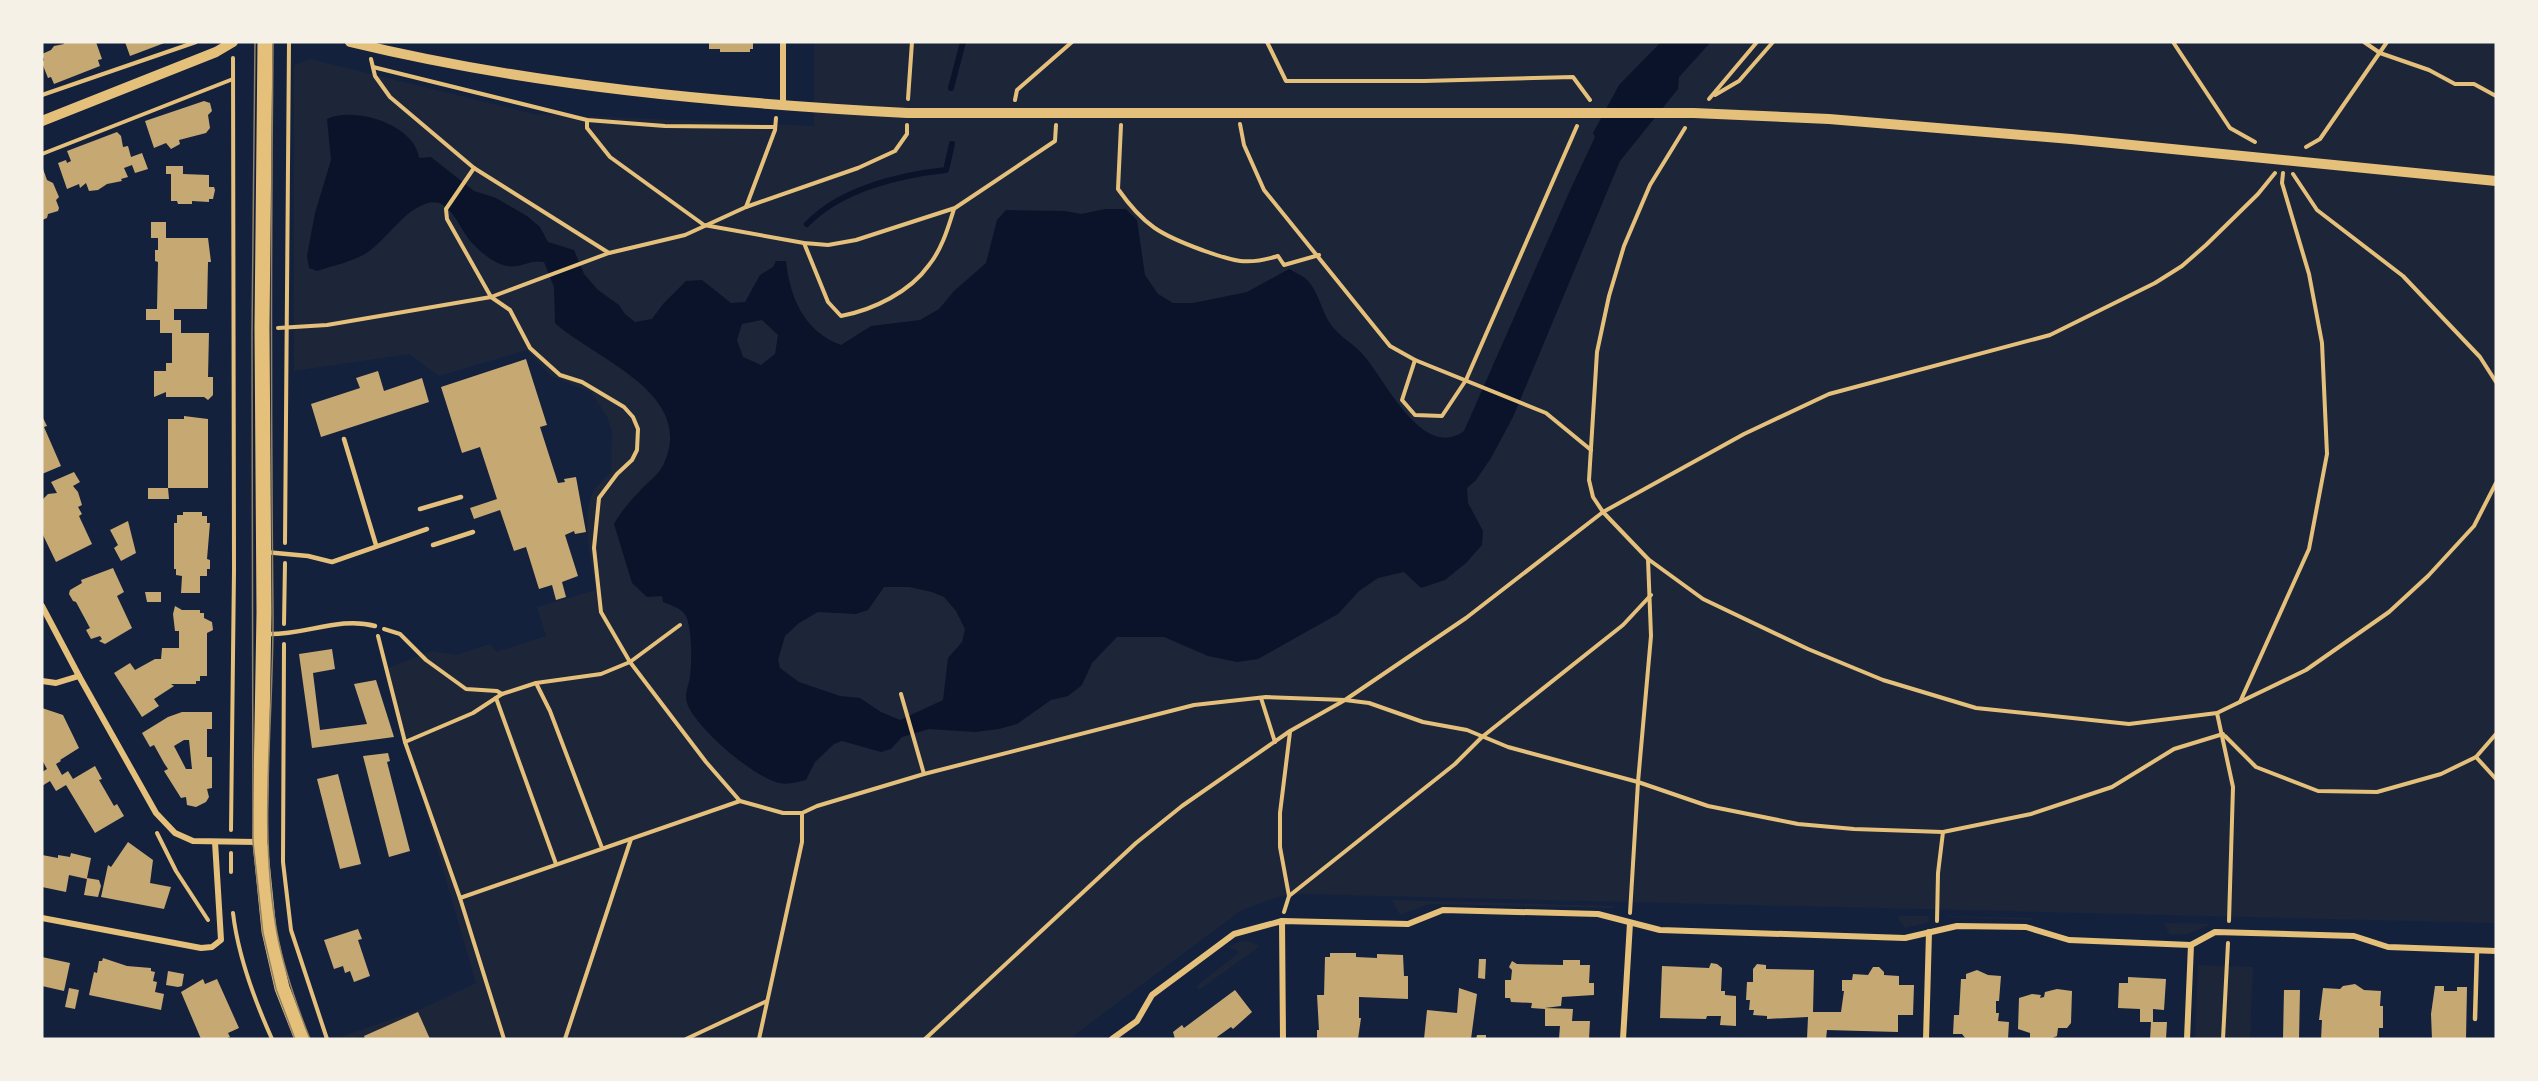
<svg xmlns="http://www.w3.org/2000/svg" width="2538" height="1081" font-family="'Crimson Pro',serif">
<rect width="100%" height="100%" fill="#14213d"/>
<g fill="#1d2539">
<path d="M814,42H2496V923L1299,894L1277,897L1240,911L1069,1039H335L421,1009L476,983L385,669L432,651L456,655L490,644L496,652L546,636L537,607L596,590C592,566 580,511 594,490C599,484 605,478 611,472L612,432L607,416L591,392L551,376L527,350L439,376L409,354L294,371V65L310,59L534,114L814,126Z"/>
<path d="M1392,900L1614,906V908L1429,904L1400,915Z"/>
<path d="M1897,916H1928L1929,922L1905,928Z"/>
<path d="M1947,916L2032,918V920L1947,917Z"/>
<path d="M2164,923L2210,924L2188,934L2170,935Z"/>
<path d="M1249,941L1260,946L1199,990L1196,986L1240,952L1228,947L1239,942Z"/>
<path d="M2198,965L2253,967L2250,1039H2195Z"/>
</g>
<path fill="#0b132b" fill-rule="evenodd" d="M1661,42H1711L1679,77L1678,89L1620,161L1513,417L1491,458L1476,480L1467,488L1468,503L1483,531L1482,545L1466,563L1445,580L1421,588L1404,572L1378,578L1359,591L1338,614L1258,659L1237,662L1208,656L1164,637H1117L1092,663L1082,685L1068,696L1051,700L1017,724L999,729L975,732L929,729L902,737L891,749L881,752L842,741L834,744L815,762L806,780C797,782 788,785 779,783C753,777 695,727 687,703C684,695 689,685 690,676C692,661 692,629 686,616C681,608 671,605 663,602L662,596L647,597L632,583L614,524C620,513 630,501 639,492C648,481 660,475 665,461C694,392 593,358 555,323L554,287L544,262C533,260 527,264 517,266C500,269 485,256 473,244C459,231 451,194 425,204C401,213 386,241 365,254C351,262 332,266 317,271L309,268L307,256L315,213L331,160L327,119C355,106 415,125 419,158L431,157L474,191L496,198L527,216L540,227L548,242L574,250L584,274L598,290L619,305L625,314L635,322L652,319L663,304L686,281L702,280L731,303L745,302L760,275L773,267L776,261H786C790,298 804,331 841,345L871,326L920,320L939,309L954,291L986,263L997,220L1006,210L1065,211L1081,214L1105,209H1126L1137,220L1145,275L1158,294L1173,303H1193L1247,292L1289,269C1294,272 1301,275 1305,278C1319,290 1321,312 1332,326C1341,338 1356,345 1365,357C1386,382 1424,461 1464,431L1571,188L1595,137L1593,133L1619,85ZM762,320L778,335L775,354L761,365L743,357L737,340L742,324ZM884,587H909L932,592L944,597L956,611L965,629L962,642L948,658L943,700L900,720L881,712L860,698L840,696L799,682L780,668L778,660L785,636L799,623L818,612L856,614L868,610Z"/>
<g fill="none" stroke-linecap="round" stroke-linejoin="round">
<g stroke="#0b132b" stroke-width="6">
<path d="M951,88L963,42"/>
<path d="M807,224C841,189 899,175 946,170L952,144"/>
</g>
</g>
<g fill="#c6a872" fill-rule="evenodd">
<path d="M63,42H96L102,59L98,60L100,66L54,84L51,77L48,78L42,63L44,60L42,54L51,50L54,46L64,44Z"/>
<path d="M125,42H167L130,56Z"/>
<path d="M709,42H753V49H750V52H720V49H709Z"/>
<path d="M204,101L210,103L212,111L208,115L210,128L206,133L179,140L180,144L171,149L166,143L154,148L145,121Z"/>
<path d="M117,132L121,136L123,147L128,146L131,157L142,153L148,169L135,173L132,165L124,168L128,177L121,179L122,181L107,184L98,190L89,191L86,183L80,188L79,184L67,189L58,163L66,160L67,163L71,161L67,151Z"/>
<path d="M42,166L47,180L53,183L59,197L56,200L59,208L58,211L48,214L47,218L42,220Z"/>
<path d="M166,166H183V174L209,175V187H214L215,190L213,199H209V202L192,201V204H178L177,201H171V174H166Z"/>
<path d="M151,222H166V238H208L211,262H208L207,309H174V320H181V333H209L208,377H213V395L208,400L204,397H166V392L154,397V371H166V363H172V333H160V320H146V309H157L158,262L155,261V250H158V238H151Z"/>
<path d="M526,359L547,425L540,427L558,483L565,482L564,479L576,477L586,532L575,534L574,531L565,535L578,576L562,582L566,597L556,600L552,585L539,589L526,547L514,551L500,510L474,519L470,508L497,499L480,447L462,453L441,387Z"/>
<path d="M378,371L384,391L422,378L429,402L321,437L311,404L360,388L356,378Z"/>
<path d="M42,416L47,426L44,427L61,466L42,474Z"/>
<path d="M184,416L208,419V488H168V419H184Z"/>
<path d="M74,472L80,482L73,486L78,492L82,505L78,507L82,514L79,516L92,544L56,562L42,533V500L48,494L57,493L51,482Z"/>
<path d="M148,488H168L169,499H148Z"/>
<path d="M183,512H202V516H207V523H210L207,559L210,560V569H207V576H200V593H181L182,576L176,575V569H174V523H177V515H183Z"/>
<path d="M128,521L136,553L121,561L114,548L118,545L110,530Z"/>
<path d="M113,568L124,592L117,596L132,628L105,644L99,641L102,639L100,636L91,639L86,630L90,628L76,602L73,601L69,594L70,590L82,583L81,580Z"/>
<path d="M145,592H161V602H147Z"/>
<path d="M175,606L182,610H200V613H204V618L212,622L213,630L207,633V676H200V681H196V684H171L174,686L154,699L159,706L142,717L114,673L130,663L135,670L155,659H161L162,648H179V631H175L173,614Z"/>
<path d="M332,649L335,669L313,673L320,730L367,724L354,684L376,680L394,737L312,748L299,654Z"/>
<path d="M42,708L63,715L79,748L60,760L61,761L56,764L62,775L68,771L73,779L95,766L102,779L99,780L114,806L117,804L124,816L95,833L66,785L56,791L50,781L42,786V772L47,769L42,760Z"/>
<path d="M182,712H212V729H207V757H212V788L207,789L209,797L206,802L196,807L187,805L186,797L181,798L164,771L168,769L164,763L154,745L150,747L142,733L168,717ZM184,740H189L192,769H186L174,746Z"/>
<path d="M388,753L390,761L387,762L410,851L389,857L363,756Z"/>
<path d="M338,774L361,864L340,869L317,779Z"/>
<path d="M128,842L153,860L150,883L171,887L164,909L101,897L108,865L111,867Z"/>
<path d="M71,853L91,858L87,878L99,880L101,886L98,897L84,895L87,879L69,875L66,892L42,887V855L58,858V855L70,857Z"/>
<path d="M358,929L362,939L358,940L370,976L354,982L350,971L345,973L343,966L334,969L324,940Z"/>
<path d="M1330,953H1356V957L1377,958V954L1403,955L1404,976H1408V999L1359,997V1018H1361L1358,1039H1317V1030H1319L1317,995H1324L1325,957H1330Z"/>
<path d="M42,957L70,963L64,991L42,986Z"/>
<path d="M103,958L127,966L151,968V971L155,972L153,981L157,982L155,992L164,994L161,1010L89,995L94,972L97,973L99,961H102Z"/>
<path d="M1479,959H1486L1485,979L1478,978Z"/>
<path d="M1563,960H1580V965H1590L1589,983H1594V995L1562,997L1561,1006L1545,1008L1573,1009L1572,1021H1590L1589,1039H1559L1560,1026H1545V1009L1531,1008L1532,1003L1511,1002L1510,998H1505V980H1511L1512,970L1509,967L1512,961L1517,964L1563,965Z"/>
<path d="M1711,963L1717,964L1722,968L1721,991H1725V995L1736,996V1026L1720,1025L1721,1016H1707L1706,1019L1660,1018L1662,966L1709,968Z"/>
<path d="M1757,964L1766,965V969L1814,970L1813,1012H1841L1844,991H1842V980H1852L1853,974L1868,975L1873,967H1879L1884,972V975L1899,976V985H1914L1913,1015H1898V1032L1827,1030L1826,1039H1807L1808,1017L1767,1019V1016L1753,1015L1754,1010H1749L1750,1000H1746L1747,982H1753V969Z"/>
<path d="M1977,970L1988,975L2001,976L1999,1001H1996V1013H1999L1998,1021L2009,1022L2008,1039H1966L1962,1034H1953L1954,1015H1959L1961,979H1966V974Z"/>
<path d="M168,971L184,974L182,986L178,987L166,985Z"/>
<path d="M2128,977L2166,979L2164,1010L2153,1009V1022H2167L2166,1039H2150L2151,1022H2140V1009L2118,1008L2119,983H2128Z"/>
<path d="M203,979L205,984L217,979L239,1028L228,1033L230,1037L225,1039H201L181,992Z"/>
<path d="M2355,984L2364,990L2381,991L2380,1006H2383V1028H2379V1039H2321L2322,1020H2319L2323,988L2340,989L2343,986Z"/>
<path d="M2435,986H2444V991H2457V987H2467L2466,1039H2432L2431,1014Z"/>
<path d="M69,988L79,990L75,1009L65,1007Z"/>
<path d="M1459,988L1477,994L1471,1039H1424L1427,1010L1457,1013Z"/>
<path d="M2057,989L2072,991L2071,1023L2067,1028H2058L2057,1036L2050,1039H2030V1033L2018,1029L2019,998L2032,994L2041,995L2040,998L2044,997L2045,992Z"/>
<path d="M1235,990L1252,1012L1233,1029L1231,1027L1217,1037L1218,1039H1175L1173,1032L1182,1025L1184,1028Z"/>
<path d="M2284,990H2300L2299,1039H2283Z"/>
<path d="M418,1012L430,1039H365L364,1036Z"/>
<path d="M1477,1035H1486V1039H1476Z"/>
</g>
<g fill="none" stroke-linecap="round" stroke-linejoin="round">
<g stroke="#e5c07b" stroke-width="4">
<path d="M1267,42L1286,81H1424L1573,77L1590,100"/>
<path d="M2173,42L2230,128L2255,142"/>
<path d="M2364,42L2380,53L2429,70L2455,84H2474L2496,96"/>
<path d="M371,59L375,76L390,97L474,168L609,253"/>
<path d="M373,67L587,120L665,126L775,127"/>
<path d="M42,95L196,42"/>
<path d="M1715,95L1739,81L1773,42"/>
<path d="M908,99L912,42"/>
<path d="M1709,99L1757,42"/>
<path d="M1015,100L1017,90L1072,42"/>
<path d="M587,120V128L610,157L704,225L804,243L828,245L856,240L955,208L1055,141L1056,125"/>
<path d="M1240,124L1244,145L1264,190L1390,346L1415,360L1546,413L1591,450"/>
<path d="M1121,125L1118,189C1144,226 1161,235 1202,250C1233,261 1246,266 1278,256L1284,265L1319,255"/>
<path d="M1685,128L1650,185L1624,246L1609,296L1597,352L1589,480L1593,497L1603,512L1648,559L1703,599L1808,649L1883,680L1976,708L2129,724L2217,713L2306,670L2389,612L2428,576L2474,526L2496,483"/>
<path d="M2306,147L2320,139L2387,42"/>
<path d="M42,154L233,79"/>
<path d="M474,168L446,209L447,219L491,297L510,310L530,348L560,375L582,382L624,407L633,417L638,429L637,450L632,460L617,474L599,498L594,548L601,612L630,662L706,762L740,801L783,813H802L817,806L924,774L1194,705L1266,697L1345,700L1369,703L1423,722L1467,730L1508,747L1638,782L1708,806L1798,824L1854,829L1943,832L2031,814L2112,787L2174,749L2223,734"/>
<path d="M2293,174L2317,210L2403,276L2480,357L2496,382"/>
<path d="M746,207L775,130L776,118"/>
<path d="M804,243L828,302L841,316C873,310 910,292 929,265C942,249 948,228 954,209"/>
<path d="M278,328L327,325L491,297L609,253L685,235L746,207L858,168L895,151L907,134V125"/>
<path d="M1415,360L1402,400L1415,415L1442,416L1466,380L1577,126"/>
<path d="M285,543L289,42"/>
<path d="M284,624L285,563"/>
<path d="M384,629L400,634L426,660L466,689L497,691L502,694"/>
<path d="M378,636L405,742L460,898L504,1039"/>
<path d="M284,644L283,862L291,930L327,1039"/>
<path d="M536,683L550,711L602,848"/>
<path d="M901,694L924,774"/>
<path d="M496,698L556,864"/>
<path d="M1261,698L1275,742"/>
<path d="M2240,702L2309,549L2327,454L2322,343L2309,274L2282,183L2283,173"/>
<path d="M2217,713L2233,787L2229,921"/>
<path d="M2225,736L2256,767L2318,791L2377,792L2441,774L2476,757L2496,734"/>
<path d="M405,742L473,713L502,694L536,683L601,674L630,662L680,625"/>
<path d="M2476,757L2496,779"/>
<path d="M231,830L234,570L233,58"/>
<path d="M157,833L176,871L208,920"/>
<path d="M231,872V853"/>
<path d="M1289,896L1280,847V813L1290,732"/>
<path d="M460,898L740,801"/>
<path d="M1284,912L1289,896L1455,764L1482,737L1623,625L1651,595"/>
<path d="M233,913C238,956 254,999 272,1039"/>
<path d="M1630,913L1638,782L1651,636L1648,559"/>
<path d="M1937,921L1938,873L1943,832"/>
<path d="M565,1039L631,839"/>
<path d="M686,1039L767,1001"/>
<path d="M759,1039L802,842V813"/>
<path d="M925,1039L1136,843L1182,806L1290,731L1345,700L1466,618L1603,512L1744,434L1829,394L2050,335L2155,283L2182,266L2206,245L2258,194L2275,173"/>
<path d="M2223,1039L2228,943"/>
</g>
<g stroke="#e5c07b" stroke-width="4.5">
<path d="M344,439L376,545"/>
<path d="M420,509L461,497"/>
<path d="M433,545L473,532"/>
<path d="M265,552L308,556L332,562L427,529"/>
<path d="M266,634C303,636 339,616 375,626"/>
<path d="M2475,1019L2477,950"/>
</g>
<g stroke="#e5c07b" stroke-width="6">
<path d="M783,42V107"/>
<path d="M42,606L79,676L156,813L175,833L193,841L260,842"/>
<path d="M42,681L56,683L79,676"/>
<path d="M42,918L201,948L212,947L221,940L215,842"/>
<path d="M1282,921L1283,1039"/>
<path d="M1112,1039L1137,1021L1152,995L1234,934L1282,921L1408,924L1443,910L1598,914L1660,930L1905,938L1957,926L2026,927L2069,940L2191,945L2215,932L2354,936L2388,947L2496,951"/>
<path d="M1623,1039L1630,923"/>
<path d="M1926,1039L1929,932"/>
<path d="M2187,1039L2191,945"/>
</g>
<g stroke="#e5c07b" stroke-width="10">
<path d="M350,42C532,86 721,103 907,113H1694L1829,119L2071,139L2496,181"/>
<path d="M42,121L216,52L233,42"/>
</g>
<path stroke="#e5c07b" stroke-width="15" d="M265,42L262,328L264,613L260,842L269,931L282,988L302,1039"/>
<g stroke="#918062" stroke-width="1.5">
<path d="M255,42L252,334L253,842L263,933L276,989L295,1039"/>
<path d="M273,42C271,232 271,422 273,611C274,718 258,828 277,933C284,970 296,1004 310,1039"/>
</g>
</g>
<rect width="2538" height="1081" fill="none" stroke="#f6f1e7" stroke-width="87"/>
</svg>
